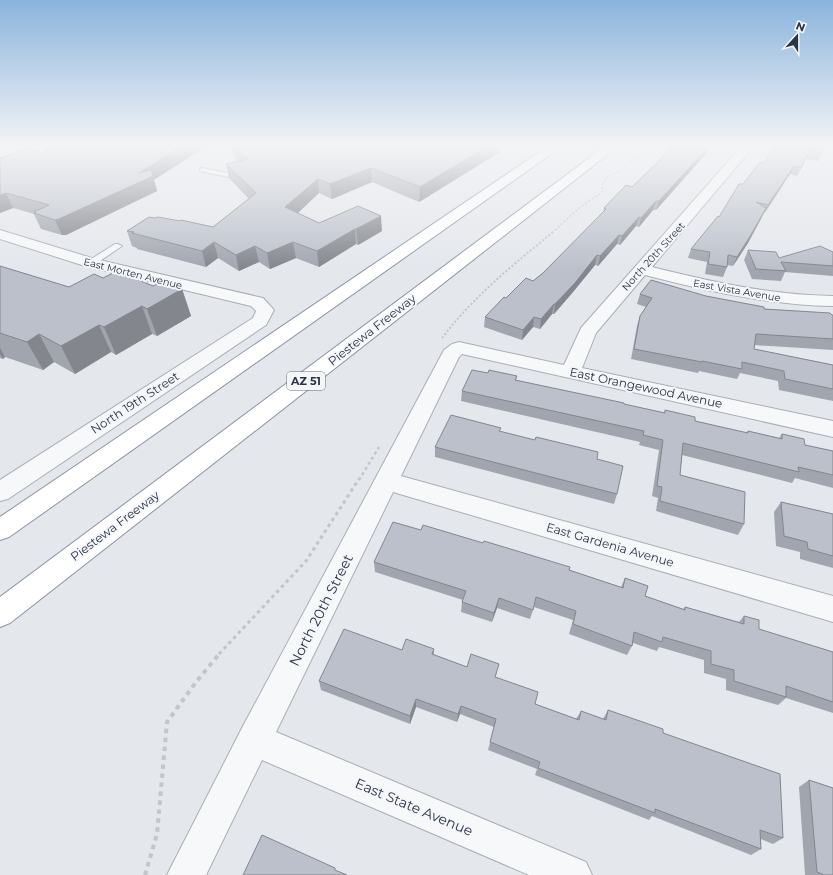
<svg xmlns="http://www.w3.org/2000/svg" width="833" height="875" font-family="Montserrat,sans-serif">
<rect width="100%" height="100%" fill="#e4e7ec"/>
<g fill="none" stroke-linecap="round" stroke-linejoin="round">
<defs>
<g id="service">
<path d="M202,168L228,173L231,175L228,177L200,171V169Z"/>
<path d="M115,244H118L122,246L94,265H88V261Z"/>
</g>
<g id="minor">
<path d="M46,147H64L62,149L0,170V162Z"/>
<path d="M741,147H753L652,267C712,282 771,295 833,296V306C769,305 707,291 645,275L596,333L582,368L833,421V437L462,354L459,357L401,476L833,596V622L393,492L276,732L586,862L592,875H529L262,760L206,875H167L242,728L444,350L452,344L459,342L564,365L581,328Z"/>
<path d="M0,230L95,259L263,298L274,310L266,325L8,499L0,501V480L253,318L256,311L251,306L85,266L0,239Z"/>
</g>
<g id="motorway">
<path d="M547,147H561L9,537L0,540V517Z"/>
<path d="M604,147H617L10,623L0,627V597Z"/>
</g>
</defs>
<use href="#service" stroke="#a9aeb7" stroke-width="2"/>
<use href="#minor" stroke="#a9aeb7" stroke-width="2"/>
<use href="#motorway" stroke="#8b94a3" stroke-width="2"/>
<path stroke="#c2c5cb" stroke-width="1.5" stroke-dasharray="2 2" stroke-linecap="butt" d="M552,233L578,209L602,192L603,182L608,177L624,169L645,147"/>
<path stroke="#c2c5cb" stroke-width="2" stroke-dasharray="2 2" stroke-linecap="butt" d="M442,338C474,296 513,265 553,232"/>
<path stroke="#c2c5cb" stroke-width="2.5" stroke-dasharray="3 3" stroke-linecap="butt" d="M359,480L379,447"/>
<path stroke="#c2c5cb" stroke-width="3" stroke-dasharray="3.5 3.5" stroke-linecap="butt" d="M219,654L306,561L359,479"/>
<path stroke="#c2c5cb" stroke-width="4" stroke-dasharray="4.5 4.5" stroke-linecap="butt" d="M145,875L157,834L167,722L196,682L220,653"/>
<use href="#service" fill="#f7f8fa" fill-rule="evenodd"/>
<use href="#minor" fill="#f7f8fa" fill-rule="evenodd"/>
<use href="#motorway" fill="#fff" fill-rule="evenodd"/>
</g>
<g fill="#a1a5ae">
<path d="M231,147H501L500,152L419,202L372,182L332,199L319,193L298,213L319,223L382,231L358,245L356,244L319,267L296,258L270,269L259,262L239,271L218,258L206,267L137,249V248L132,246L127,231L155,218L213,227L249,199L229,178L226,164L238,161L235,158Z"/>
<path d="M712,147L656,210H653L639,227L636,226L620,245L617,244L598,266L595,265L573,292L554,314H552L540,329L533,327L522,340L484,327L485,317L506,298L533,281L543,273L603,213L604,208L632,187L666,154L667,151Z"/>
<path d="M774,147H824L818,161L806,159L797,176L790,174L764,213L748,243L733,266L727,265V267L723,277L705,274L707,262L688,258L691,249L719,217L743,184L764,163Z"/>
<path d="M42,153L154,180L157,191L66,235H62L41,229L34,214L13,208L0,213V158Z"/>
<path d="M748,250L779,258L833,252V276L785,272L781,281L752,279L744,260Z"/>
<path d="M0,266L69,287L103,278L153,286L182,289L191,316L157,336L152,334L116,355L111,352L75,374L54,362L43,370L5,357L3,359L0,358Z"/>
<path d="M640,294L706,296L764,309L833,315V350L754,345V349L833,365V401L779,390L778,381L740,373L737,379L699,371L698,373L631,359L637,326L640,316L646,307L637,304Z"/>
<path d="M488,373L517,376L516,380L664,413L665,410L695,421L747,433L748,431L779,438L782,434L805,445L833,451V488L795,478L792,483L682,455L680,475L744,524L738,535L656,511L658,498L652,496L659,450L639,445L640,442L461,401L462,391Z"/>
<path d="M500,431L597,459L617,494L614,504L435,457V447Z"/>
<path d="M781,502L833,514V568L800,559V552L776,546L774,512Z"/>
<path d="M421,530L569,570L621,587L625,578L645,596L683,609L685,607L739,622L744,616L759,629L833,652V713L786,698L778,705L726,690V679L704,673V660L659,647L657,651L633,643L632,646L627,655L569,634L573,620L534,607L530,619L497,608L492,622L461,612L462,602L463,600L375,572L374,562Z"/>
<path d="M434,649V655L467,667L497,673L495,677L535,704L576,719L581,711L603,719L608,710L663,733L783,838L773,844L761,839V849L751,855L652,816L649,820L535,775L537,769L488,750L494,727L460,714L457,722L416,707L410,724L321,690L319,681L402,650Z"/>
<path d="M809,780L833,875H805L799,787Z"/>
</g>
<g fill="#83868d">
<path d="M180,147H205L154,180L157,191L66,235H62L55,220L139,173Z"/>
<path d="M486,147H501L500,152L419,202L420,187Z"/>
<path d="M708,147H712L656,210L659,201Z"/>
<path d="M810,150L806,159L797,176L801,167Z"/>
<path d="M794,166L790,174L764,214L768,205Z"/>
<path d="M371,168L372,182L332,199L330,184Z"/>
<path d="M318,179L319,193L288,222L285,207Z"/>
<path d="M6,193L13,208L0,213V195Z"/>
<path d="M656,201L653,210L639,227L641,218Z"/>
<path d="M766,208L762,217L748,243L733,266L737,257Z"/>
<path d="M381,216L382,231L358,245L356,229Z"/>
<path d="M639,217L636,226L620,245L622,236Z"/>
<path d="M355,229L356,244L319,267L317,251Z"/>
<path d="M619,235L617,244L598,266L600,256Z"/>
<path d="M214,242L218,258L206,267L202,251Z"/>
<path d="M293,242L296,258L270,269L267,253Z"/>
<path d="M255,246L259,262L239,271L236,255Z"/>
<path d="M597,255L595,265L573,292L554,314L555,304Z"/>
<path d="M182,289L191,316L157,336L147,309Z"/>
<path d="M554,304L552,314L540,329L541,319Z"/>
<path d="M142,306L152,334L116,355L104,327Z"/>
<path d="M534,317L533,327L522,340L523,330Z"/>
<path d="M99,325L111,352L75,374L61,346Z"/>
<path d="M39,334L54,362L43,370L27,342Z"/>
<path d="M0,348L5,357L3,359L0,354Z"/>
<path d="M499,598L497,608L492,622L494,613Z"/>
<path d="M416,699V707L410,724V716Z"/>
<path d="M461,706L460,714L457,722L458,714Z"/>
</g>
<g fill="#bbc0ca" stroke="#83868d">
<path d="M50,147H180L139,173L151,170L153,176L59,219L55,220L34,213L36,212H34L49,205L6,193L0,195V158L27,149L42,153Z"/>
<path d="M235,147H486L420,187L371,168L330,184L318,179L285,207L319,223L358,206L381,216L356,229H355L317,251L293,242L267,253L255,246L236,255L214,242L202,251L132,233L134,232L127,231L149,217L155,218L158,217L180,221L181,220L213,227L256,193L226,164L248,159Z"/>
<path d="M670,147H708L659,201H656L641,218L639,217L622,236L619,235L600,256L597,255L575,283L555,304H554L541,319L534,317L523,330L485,317L504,297L506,298L526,278L533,281L543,273L606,209L604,208L626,185L632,187L669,151H667Z"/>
<path d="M774,147H824L822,153L810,150L801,167L794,166L768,205L756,202L766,208L752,233L737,257L728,255L727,267L708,264L710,252L691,249L718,216L719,217L739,184H743L760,162L764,163Z"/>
<path d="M820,246L833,252V266L781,262L786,271L756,269L748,250L776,252L779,258Z"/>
<path d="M0,266L69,287L94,274L103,278L117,271L153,286L163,281L182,289L147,309L142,306L104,327L99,325L61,346L39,334L27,342L0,333Z"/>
<path d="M651,280L706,296L764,307V309L830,313L832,315H833V339L756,334L754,349L833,365V389L785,379L784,371L742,362V369L702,361V362L634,349L640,316L652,298L640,294Z"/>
<path d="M472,370L488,373L489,370L517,376L515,380L624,403V404L665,413V410L695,417V421L748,433V431L782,439V434L804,439L805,445L833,451V475L798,467L799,472L683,443L680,475L745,492L744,524L660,501L662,487L657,486L663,440L643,435L644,431L462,391Z"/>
<path d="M451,415L501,428L499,431L535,440L536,437L598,452L597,459L623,466L617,494L435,447Z"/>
<path d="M781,502L833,514V556L808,549L807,542L784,536Z"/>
<path d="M393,522L421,530L423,525L483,543L484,541L570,567L569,570L623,588L625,578L648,586L645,596L685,610V607L744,624V616L759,620V629L833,652V702L786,686V697L734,681V670L711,664V651L663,637L662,642L634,632L632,646L573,624L576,611L536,597L533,610L499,598L494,613L462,602L466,591L374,562Z"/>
<path d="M344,629L402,650L406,639L434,649L432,654L467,667L471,654L499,664L495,677L538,692L535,704L579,720L581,711L606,720L608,710L663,729V733L780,774L783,838L760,830L761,849L655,809V813L538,768L540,762L490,742L496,719L461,706L458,714L416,699L410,716L319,681Z"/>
<path d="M809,780L833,788V875H824L817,872Z"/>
<path d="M262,835L335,868V870L347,875H243Z"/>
</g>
<linearGradient id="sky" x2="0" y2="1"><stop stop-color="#8bb4dd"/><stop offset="0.54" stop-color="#f3f4f6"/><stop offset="1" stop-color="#f3f4f6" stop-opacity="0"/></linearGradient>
<rect width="833" height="270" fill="url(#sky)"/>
<g text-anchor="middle" stroke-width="4" stroke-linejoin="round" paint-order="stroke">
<g font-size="10" fill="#2b3445" stroke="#f4f6f9">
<text transform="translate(653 256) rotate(-48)" y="4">North 20th Street</text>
<text transform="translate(133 273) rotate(14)" y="4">East Morten Avenue</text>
<text transform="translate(737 290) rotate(10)" y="4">East Vista Avenue</text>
</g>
<rect fill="#f4f6f9" stroke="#676e7b" stroke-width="1" x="287" y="372" width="38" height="18" rx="3"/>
<g font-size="11" font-weight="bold" fill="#2b3445">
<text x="306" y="385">AZ 51</text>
</g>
<g font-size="12" fill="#2b3445" stroke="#f4f6f9">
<text transform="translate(372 330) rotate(-38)" y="4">Piestewa Freeway</text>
<text transform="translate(646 388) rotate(12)" y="4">East Orangewood Avenue</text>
<text transform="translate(135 403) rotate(-33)" y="4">North 19th Street</text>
<text transform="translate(115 526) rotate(-37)" y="4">Piestewa Freeway</text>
<text transform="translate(610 545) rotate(16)" y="4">East Gardenia Avenue</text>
</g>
<g font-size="14" fill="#2b3445" stroke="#f4f6f9">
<text transform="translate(321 610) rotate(-63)" y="5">North 20th Street</text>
<text transform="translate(414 807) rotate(23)" y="5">East State Avenue</text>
</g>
</g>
<g transform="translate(797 36) rotate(21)" stroke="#f4f6f9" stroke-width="3" paint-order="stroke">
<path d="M0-3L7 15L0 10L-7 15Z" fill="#2b3445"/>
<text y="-6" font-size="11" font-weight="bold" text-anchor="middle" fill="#2b3445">N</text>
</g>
</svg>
